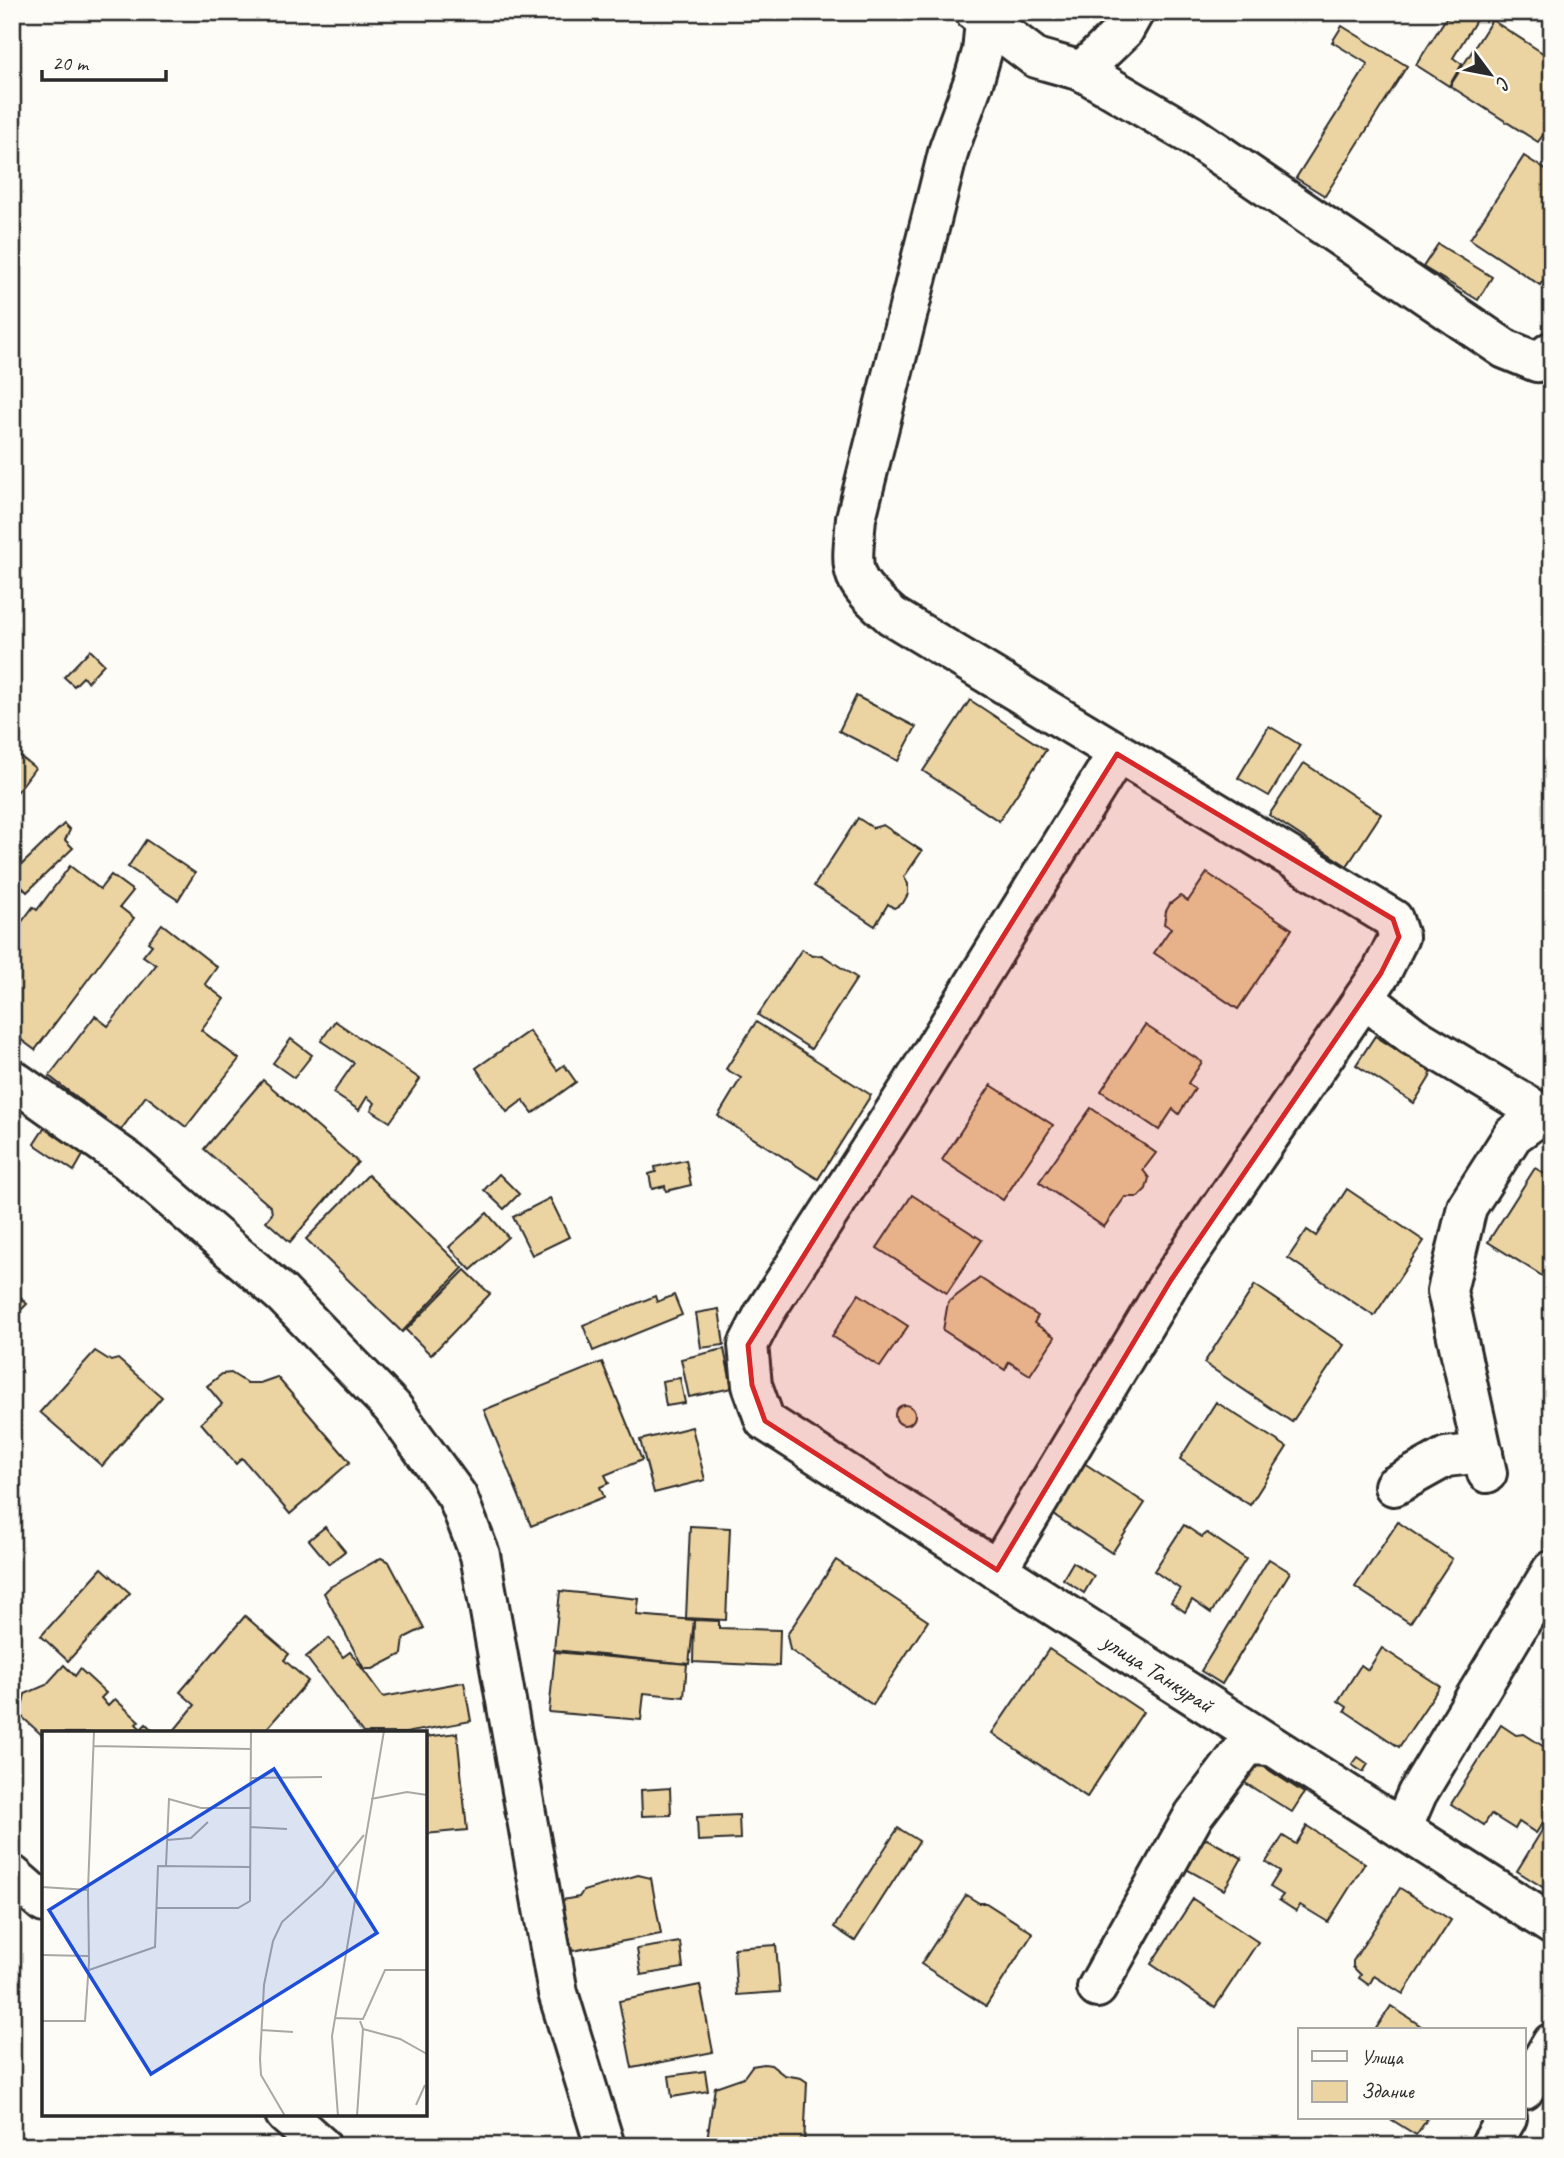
<svg xmlns="http://www.w3.org/2000/svg" width="1564" height="2158" font-family="Caveat,sans-serif">
<rect width="100%" height="100%" fill="#fdfcf7"/>
<filter id="ink" filterUnits="userSpaceOnUse"><feTurbulence type="fractalNoise" baseFrequency=".0143" numOctaves="2"/><feDisplacementMap in="SourceGraphic" scale="14" xChannelSelector="R" yChannelSelector="G"/><feConvolveMatrix kernelMatrix="1 2 1 2 8 2 1 2 1" color-interpolation-filters="sRGB"/></filter>
<g filter="url(#ink)">
<g fill="#ecd4a2" stroke="#2b2b2b" stroke-width="2">
<path d="M1450,12H1481L1453,58L1462,64L1449,86L1416,65Z"/>
<path d="M1492,20L1552,59V132L1543,135L1538,142L1450,86Z"/>
<path d="M1342,26L1407,66L1325,196L1296,178L1368,64L1332,42Z"/>
<path d="M1524,156L1552,174V267L1540,285L1470,239Z"/>
<path d="M1438,244L1492,277L1478,300L1423,267Z"/>
<path d="M90,650L104,664L87,682L83,677L74,686L64,677Z"/>
<path d="M856,696L916,727L898,761L839,731Z"/>
<path d="M970,700L1046,750L999,821L923,771Z"/>
<path d="M1269,726L1300,745L1269,796L1238,778Z"/>
<path d="M17,754L35,768L12,799V760Z"/>
<path d="M1304,763L1381,814L1347,866L1269,815Z"/>
<path d="M858,818L873,828L883,825L922,851L904,877L908,884V894L903,903L894,908L888,904L875,926L814,886Z"/>
<path d="M64,824L70,830L65,840L73,848L27,892L12,877V874Z"/>
<path d="M146,840L195,873L178,900L128,867Z"/>
<path d="M70,866L100,889L111,875L133,891L120,907L134,918L35,1050L12,1033V935L33,907L37,910Z"/>
<path d="M1207,873L1292,929L1238,1009L1154,953L1171,928L1164,924L1166,911L1170,904L1180,896L1188,901Z"/>
<path d="M162,924L217,967L205,984L224,999L201,1030L239,1059L186,1127L146,1096L120,1131L49,1076L95,1016L108,1026L156,965L143,956L152,945L148,942Z"/>
<path d="M802,949L812,956L822,955L857,978L811,1049L758,1015Z"/>
<path d="M335,1021L420,1079L390,1122L371,1110L375,1103L367,1097L359,1110L333,1093L354,1063L321,1041Z"/>
<path d="M756,1022L871,1095L818,1179L718,1116L741,1078L726,1069Z"/>
<path d="M1145,1025L1202,1062L1188,1083L1195,1089L1179,1114L1173,1109L1159,1130L1101,1091Z"/>
<path d="M529,1031L557,1070L564,1065L576,1082L533,1113L523,1100L507,1112L476,1068Z"/>
<path d="M1375,1036L1431,1072L1430,1077L1414,1103L1356,1065Z"/>
<path d="M291,1039L312,1055L294,1078L273,1063Z"/>
<path d="M263,1080L358,1162L290,1242L266,1221L272,1214L271,1207L204,1149Z"/>
<path d="M991,1085L1053,1125L1003,1200L942,1160Z"/>
<path d="M1091,1108L1156,1153L1143,1170L1149,1178L1146,1189L1138,1197H1125L1104,1227L1039,1182Z"/>
<path d="M47,1124L86,1150L74,1171L34,1144Z"/>
<path d="M686,1160L691,1185L666,1191L665,1186L652,1189L649,1174L656,1172L655,1167Z"/>
<path d="M1535,1168L1552,1178V1282L1488,1242Z"/>
<path d="M499,1174L519,1194L504,1209L484,1190Z"/>
<path d="M368,1175L463,1268L402,1332L306,1239Z"/>
<path d="M1347,1189L1424,1241L1374,1316L1288,1258L1307,1230L1316,1236Z"/>
<path d="M912,1195L982,1240L947,1293L877,1248Z"/>
<path d="M550,1198L569,1237L532,1255L513,1217Z"/>
<path d="M487,1213L508,1237L471,1270L449,1247Z"/>
<path d="M465,1270L490,1294L431,1355L406,1330Z"/>
<path d="M980,1278L1038,1316L1034,1323L1055,1337L1030,1375L1009,1362L1005,1370L943,1330L948,1302Z"/>
<path d="M1255,1285L1344,1345L1292,1422L1204,1363Z"/>
<path d="M12,1289L27,1304L12,1319Z"/>
<path d="M859,1294L908,1326L880,1367L832,1336Z"/>
<path d="M674,1295L682,1315L593,1351L583,1325L655,1296L657,1302Z"/>
<path d="M719,1309L724,1345L701,1348L696,1313Z"/>
<path d="M724,1349L732,1388L689,1397L681,1359Z"/>
<path d="M95,1351L111,1361L118,1359L162,1397L102,1466L40,1412Z"/>
<path d="M602,1362L642,1460L605,1475L609,1483L600,1487L604,1497L531,1526L484,1410Z"/>
<path d="M231,1373L247,1383H260L277,1377L350,1462L290,1514L242,1458L236,1464L201,1423L222,1404L207,1386L222,1374Z"/>
<path d="M680,1378L685,1403L666,1406L662,1381Z"/>
<path d="M1216,1402L1287,1447L1250,1505L1180,1459Z"/>
<circle cx="905" cy="1415" r="10"/>
<path d="M692,1427L705,1480L654,1493L640,1440Z"/>
<path d="M1084,1463L1145,1503L1112,1553L1051,1513Z"/>
<path d="M1398,1522L1452,1559L1410,1623L1355,1587Z"/>
<path d="M1184,1525L1202,1537L1207,1533L1246,1559L1211,1613L1192,1600L1185,1612L1171,1602L1180,1589L1154,1571Z"/>
<path d="M690,1526L730,1528L726,1620L686,1618Z"/>
<path d="M325,1527L345,1551L329,1564L309,1540Z"/>
<path d="M381,1558L389,1562L424,1628L404,1638L402,1654L373,1669H364L324,1593L330,1587Z"/>
<path d="M1269,1559L1290,1572L1222,1684L1201,1671Z"/>
<path d="M836,1560L928,1621L873,1705L790,1650L787,1635Z"/>
<path d="M1073,1562L1094,1576L1084,1593L1063,1579Z"/>
<path d="M102,1568L130,1593L68,1661L41,1636Z"/>
<path d="M560,1591L639,1599L637,1615L694,1620L689,1664L554,1650Z"/>
<path d="M245,1616L289,1654L284,1660L308,1681L263,1733H172L195,1705L180,1692Z"/>
<path d="M694,1620L719,1621V1628L780,1630L779,1666L693,1662Z"/>
<path d="M329,1638L343,1657L350,1652L383,1697L464,1682L471,1721L406,1733H363L306,1657Z"/>
<path d="M1382,1648L1440,1686L1399,1747L1345,1711L1347,1707L1338,1701L1361,1665L1368,1670Z"/>
<path d="M1049,1649L1143,1712L1087,1797L992,1733Z"/>
<path d="M555,1652L687,1664L684,1697L644,1693L641,1720L549,1712Z"/>
<path d="M64,1665L75,1676L80,1669L106,1693L101,1698L108,1706L115,1699L139,1721L136,1724L141,1729L146,1724L155,1733H44V1737L20,1715L25,1694L46,1685Z"/>
<path d="M1501,1725L1516,1735L1524,1734L1552,1752V1809L1536,1833L1519,1822L1515,1829L1491,1814L1484,1825L1451,1804Z"/>
<path d="M457,1733L467,1830L425,1834V1737Z"/>
<path d="M1358,1757L1368,1764L1363,1772L1352,1765Z"/>
<path d="M1255,1761L1304,1793L1292,1812L1242,1781Z"/>
<path d="M670,1788L671,1815L642,1816L641,1790Z"/>
<path d="M1552,1814V1893L1517,1871Z"/>
<path d="M739,1815L740,1839L698,1841L697,1817Z"/>
<path d="M1307,1826L1365,1863L1328,1922L1300,1905L1296,1911L1279,1900L1283,1895L1270,1887L1280,1871L1266,1862L1283,1836L1296,1844Z"/>
<path d="M898,1828L919,1841L855,1941L834,1927Z"/>
<path d="M1207,1839L1242,1858L1224,1890L1186,1869L1185,1859L1198,1842Z"/>
<path d="M638,1875L651,1878L661,1934L572,1951L562,1900L579,1897L583,1891Z"/>
<path d="M1400,1888L1451,1920L1403,1994L1374,1976L1369,1985L1359,1978L1361,1975L1353,1967V1961Z"/>
<path d="M966,1895L979,1903H986L1033,1933L986,2006L921,1964Z"/>
<path d="M1193,1899L1258,1942L1215,2007L1151,1964Z"/>
<path d="M680,1942L683,1968L641,1975L637,1949Z"/>
<path d="M776,1945L780,1992L737,1995L734,1948Z"/>
<path d="M700,1985L713,2052L632,2068L619,2001Z"/>
<path d="M1391,2006L1427,2030H1375Z"/>
<path d="M764,2064L771,2065L784,2075L801,2078L807,2082L804,2146H706L715,2087L744,2077L752,2066Z"/>
<path d="M705,2071L708,2091L672,2097L669,2076Z"/>
<path d="M1389,2118H1428L1416,2135Z"/>
</g>
<g fill="none" stroke-linecap="round" stroke-linejoin="round">
<defs>
<g id="minor">
<path d="M975,12L1036,58L1082,71L1191,135L1505,349L1537,362L1552,351"/>
<path d="M985,21L982,52L973,83L949,149L856,518C851,575 848,577 892,616L1393,919L1399,937L1381,973L1171,1280L997,1570"/>
<path d="M1082,71L1124,30L1134,12"/>
<path id="s1" d="M1117,754L910,1088L765,1312L748,1345L752,1385L765,1421L1552,1925"/>
<path d="M1364,998L1413,1036L1542,1114L1552,1116"/>
<path d="M12,1079L128,1161L282,1294L392,1407L457,1496L480,1555L558,1993L605,2146"/>
<path d="M1487,1473L1447,1291L1467,1207L1513,1135L1542,1114"/>
<path d="M1394,1486L1446,1457L1483,1453"/>
<path d="M1402,1829L1417,1794L1552,1570"/>
<path d="M12,1875L44,1903"/>
<path d="M1097,1988L1194,1815L1247,1745L1271,1746"/>
<path d="M1524,2090L1552,2043"/>
<path d="M285,2114L321,2146"/>
<path d="M1490,2146L1507,2118"/>
</g>
</defs>
<use href="#minor" stroke="#2b2b2b" stroke-width="44"/>
<use href="#minor" stroke="#fdfcf7" stroke-width="38"/>
</g>
</g>
<path fill="#d62828" fill-opacity="0.2" stroke="#d62828" stroke-width="5" stroke-linejoin="round" d="M1117,754L1393,919L1399,937L1381,973L1171,1280L997,1570L765,1421L752,1385L748,1345Z"/>
<g text-anchor="middle" stroke-width="6" stroke-linejoin="round" paint-order="stroke">
<g font-size="24" fill="#2b2b2b" stroke="#fdfcf7">
<text dy="8" stroke="none"><textPath href="#s1" startOffset="1242">улица Танкурай</textPath></text>
</g>
</g>
<g transform="translate(42 1731)">
<rect width="385" height="385" fill="#fdfcf7"/>
<path fill="none" stroke="#a9a8a5" stroke-width="2" d="M51,15L209,18M209,47L280,46M329,68L365,61L385,64M209,96L245,98M125,109L149,107L166,91M124,135L127,68L159,77H209M0,156L46,159L47,231L43,290H0M46,159L52,0M115,177H196L208,170L209,0M0,224L46,225M47,239L113,216L116,135L208,136M293,287L321,288L343,239H385M321,298L358,308L385,323M219,299L251,301M374,374L383,354M243,385L219,344L218,328L222,254L231,210L240,191L281,154L322,104M296,385L290,305L342,0M315,385L321,298L318,290"/>
<path fill="#1d4ed8" fill-opacity="0.15" stroke="#1d4ed8" stroke-width="3.5" d="M232,38L335,202L109,343L7,179Z"/>
<rect width="385" height="385" fill="none" stroke="#2b2b2b" stroke-width="3.5"/>
</g>
<rect width="1564" height="2158" fill="none" stroke="#fdfcf7" stroke-width="42"/>
<rect x="21" y="21" width="1522" height="2116" fill="none" stroke="#2b2b2b" stroke-width="2.5" filter="url(#ink)"/>
<rect x="1298" y="2028" width="228" height="91" fill="#fdfcf7" stroke="#a9a8a5" stroke-width="2"/>
<rect x="1312" y="2051" width="35" height="10" fill="#fdfcf7" stroke="#a9a8a5" stroke-width="2"/>
<text x="1361" y="2064" font-size="21" fill="#2b2b2b">Улица</text>
<rect x="1312" y="2081" width="35" height="21" fill="#ecd4a2" stroke="#a9a8a5" stroke-width="2"/>
<text x="1361" y="2098" font-size="21" fill="#2b2b2b">Здание</text>
<g transform="translate(1490 74) rotate(122)" stroke="#fdfcf7" stroke-width="5" paint-order="stroke">
<path d="M0-5L12 26L0 18L-12 26Z" fill="#2b2b2b"/>
<text y="-10" font-size="19" font-weight="bold" text-anchor="middle" fill="#2b2b2b">С</text>
</g>
<path d="M42 70v10h124v-10" fill="none" stroke="#2b2b2b" stroke-width="3.5"/>
<text x="52" y="70" font-size="21" fill="#2b2b2b" stroke="#fdfcf7" stroke-width="5" paint-order="stroke">20 m</text>
</svg>
